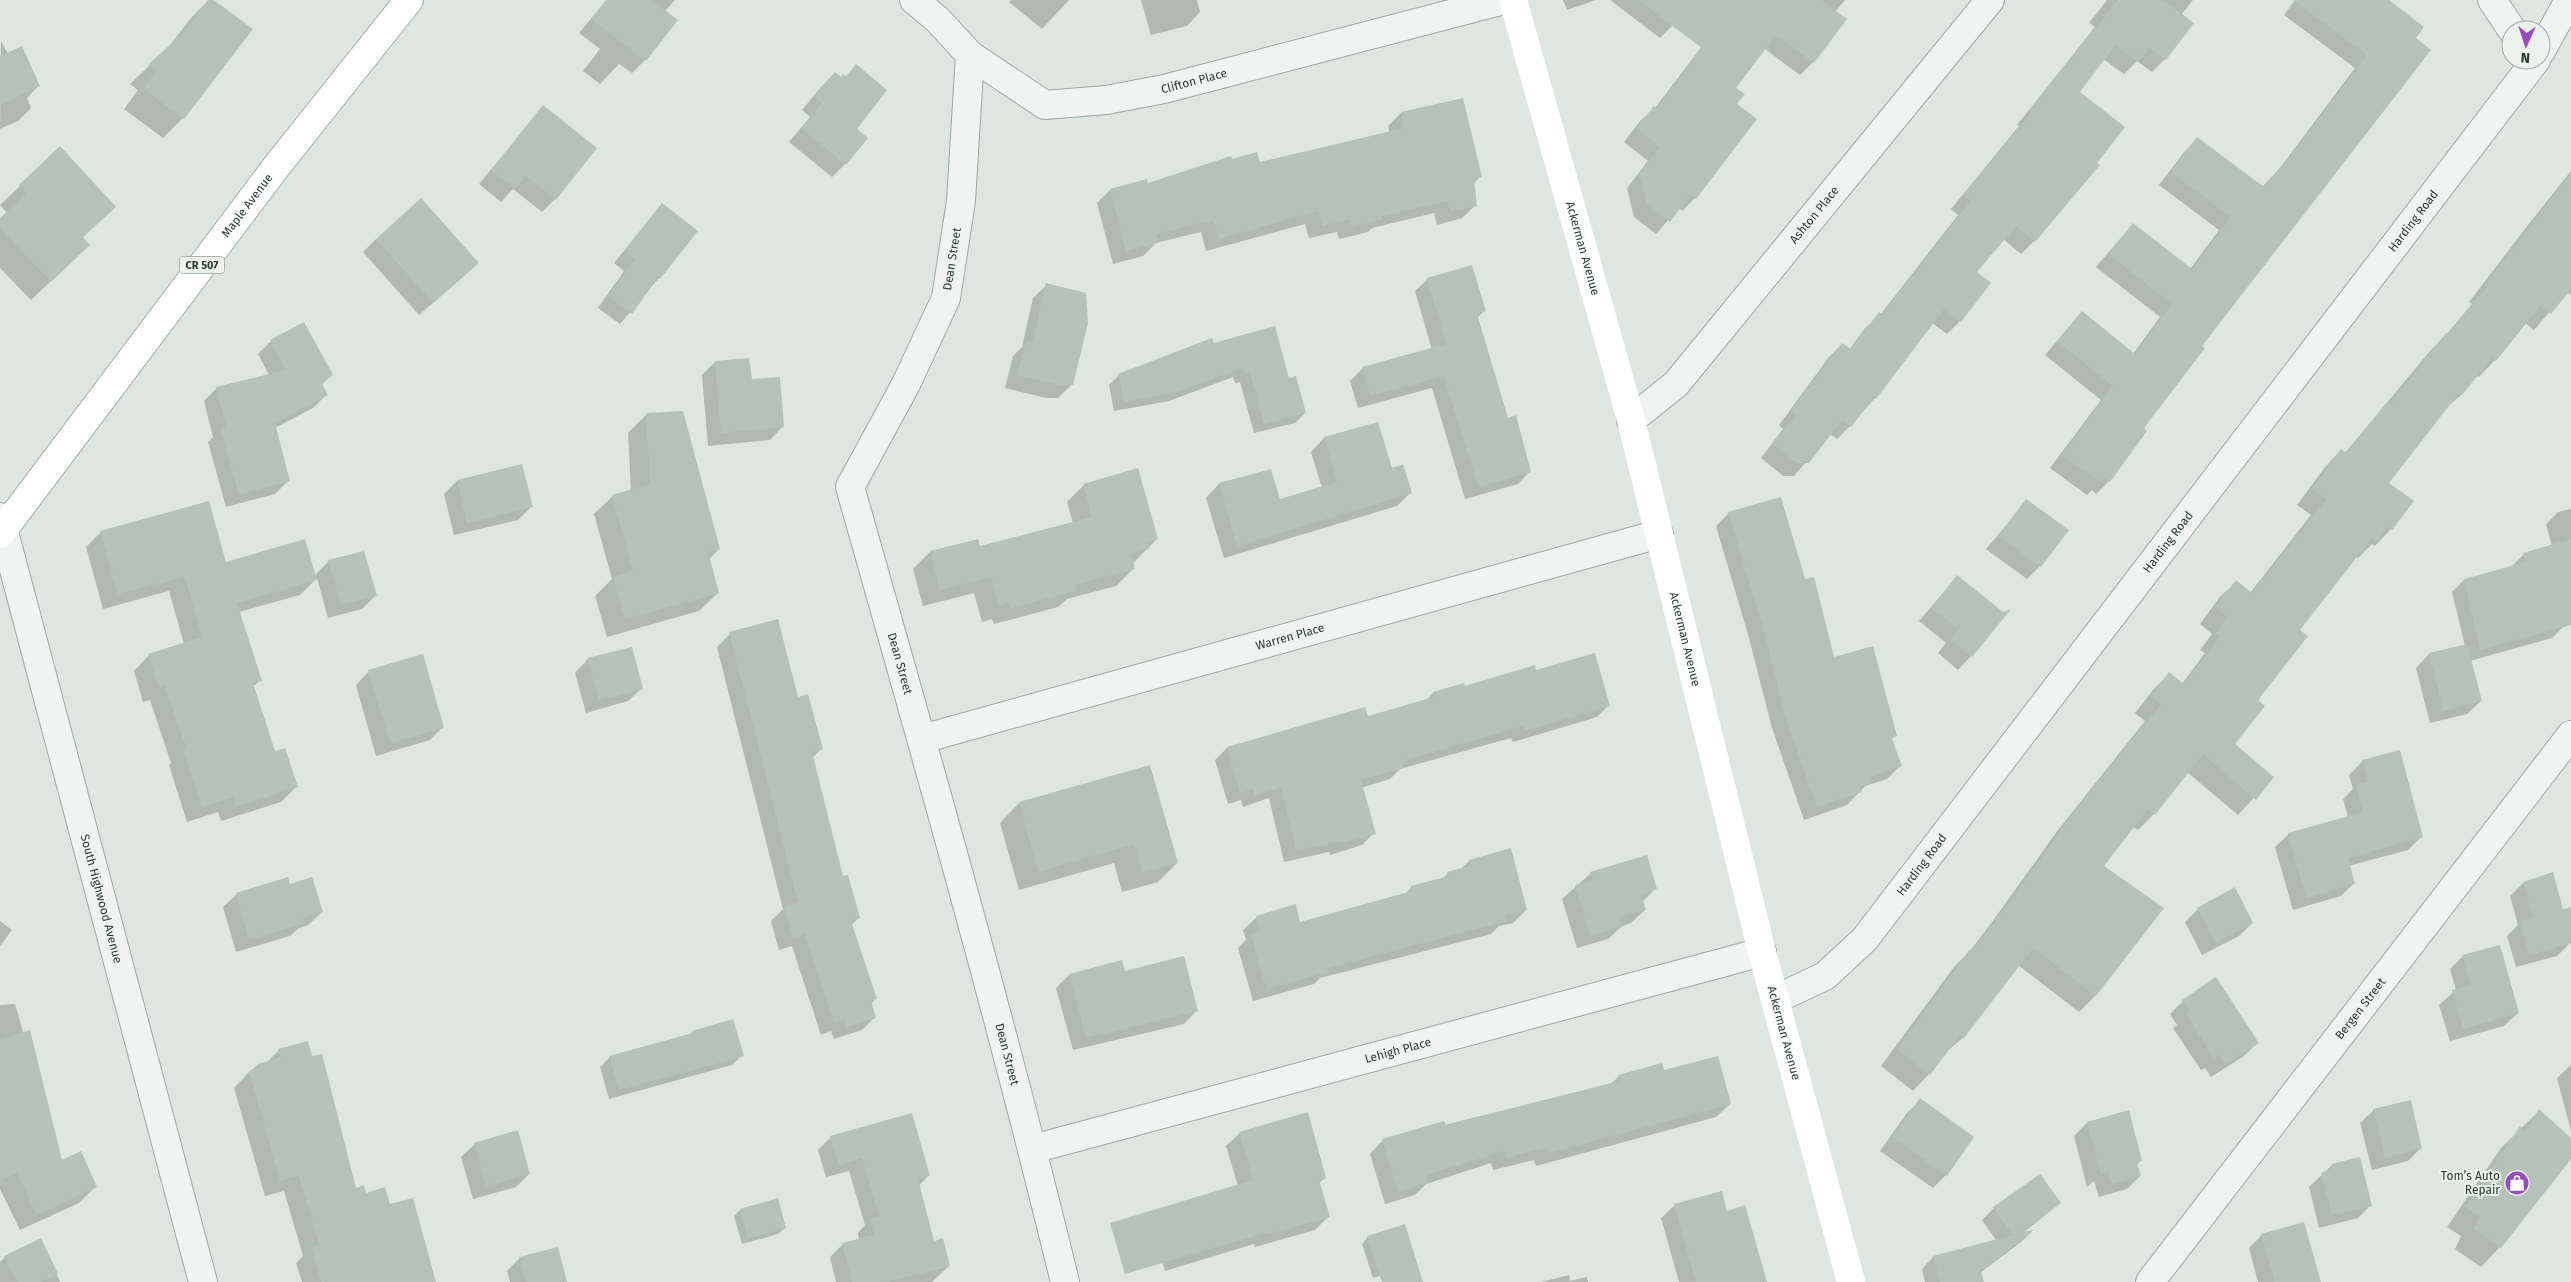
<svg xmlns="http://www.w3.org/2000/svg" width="2571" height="1282" font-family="'Fira Sans',sans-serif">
<rect width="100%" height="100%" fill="#dde6e0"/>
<g fill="#0003">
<path d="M209,0H212L251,29L183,118L163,138L124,109L138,90L130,84L167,49L191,18Z"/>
<path d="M607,0H675L665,11L645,60L632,73L619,64L600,84L583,71L600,49L579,33Z"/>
<path d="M1011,0H1069L1042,29L1009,2Z"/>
<path d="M1141,0H1197L1200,12L1187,26L1151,35Z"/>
<path d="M1563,0H1596L1567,10Z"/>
<path d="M1610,0H1662L1672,26L1660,38Z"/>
<path d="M1743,0H1845L1835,12L1845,19L1813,62L1800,75L1765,49L1734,88L1695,198L1682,211L1679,208L1656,234L1634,217L1627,188L1648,161L1624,142L1641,120L1655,108L1706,41Z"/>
<path d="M2107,0H2193L2181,15L2192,23L2165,59L2152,72L2137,61L2124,74L2103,59L2078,93L2034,241L2021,254L2003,239L1975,272L1960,321L1947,334L1932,323L1875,398L1850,426L1837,439L1830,434L1794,476H1783L1761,458L1783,429L1779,425L1829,357L1842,344L1849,350L1866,327L1880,315L1958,215L1951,209L2019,126L2017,125L2095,27L2089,23Z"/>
<path d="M2295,0H2360L2423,27L2142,429L2109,481L2096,494L2092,490L2087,495L2050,468L2101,400L2045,355L2082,312L2133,354L2160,317L2096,267L2133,224L2190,269L2219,230L2159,185L2185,151L2198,138L2262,187L2280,168L2355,68L2284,15Z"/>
<path d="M1,41L8,54L39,85L27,98L31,108L18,121L0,129Z"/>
<path d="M856,66L855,129L845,164L832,177L789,142L810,117L802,110L822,86L835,73L840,78L845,77Z"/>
<path d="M543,107L555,199L542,212L513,189L501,202L479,184Z"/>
<path d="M1401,113L1481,176L1473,184L1476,205L1462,218L1437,225L1434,213L1372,228L1368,232L1339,239L1337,232L1309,238L1305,224L1206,251L1201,232L1156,243L1143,256L1113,264L1097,203L1110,190L1147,184L1231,161L1259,164L1390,133L1388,126Z"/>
<path d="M60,148L115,206L82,238L69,264L31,300L0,268V219L7,213L0,205Z"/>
<path d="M2571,171V295L2567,292L2534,330L2525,323L2495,360L2479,377L2477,375L2461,395L2444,410L2387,483L2391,529L2375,546L2372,544L2358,558L2356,556L2298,630L2234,744L2273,777L2238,815L2187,772L2154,814L2138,830L2133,827L2103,866L2162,908L2095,996L2079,1012L2018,965L1964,1037L1946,1052L1929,1074L1913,1091L1881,1066L1954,967L1970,951L1992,922L2058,830L2145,721L2135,713L2153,690L2169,674L2182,684L2205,653L2200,650L2212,634L2200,624L2219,598L2236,582L2250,593L2311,515L2297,505L2325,467L2341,450L2345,453L2430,351L2446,335L2472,304L2469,302L2532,220Z"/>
<path d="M662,204L659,278L620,324L598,308L624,271L614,263Z"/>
<path d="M376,239L464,276L419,315L363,252Z"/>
<path d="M1428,279L1484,311L1477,318L1507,419L1530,471L1518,484L1465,499L1432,388L1358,408L1350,381L1363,368L1432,350L1415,291Z"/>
<path d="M1047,285L1072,384L1058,398H1046L1005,388L1013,356L1022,347L1033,298Z"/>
<path d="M271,341L332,375L321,385L326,395L313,408L275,428L288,481L275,494L226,507L208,442L213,437L204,401L217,388L269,375L258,354Z"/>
<path d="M1214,345L1288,380L1305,413L1295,423L1254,433L1240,382L1235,383L1233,377L1169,401L1114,411L1109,385L1119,375Z"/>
<path d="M748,359L750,381L783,426L770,440L708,446L702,375L715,362Z"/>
<path d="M647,414L719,549L709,559L718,593L699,611L607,637L595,596L612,579L594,514L613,496L631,491L628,433Z"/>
<path d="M1377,423L1391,469L1410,493L1397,506L1224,558L1206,498L1219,484L1270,470L1279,501L1322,488L1311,452L1324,438Z"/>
<path d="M457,481L531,507L518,520L454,535L444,494Z"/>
<path d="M1084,485L1157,539L1132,564L1133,569L1116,586L1067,599L1058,607L994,624L992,619L982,622L974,593L923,606L913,569L930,552L977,541L979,547L1073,523L1067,502Z"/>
<path d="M2027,501L2040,566L2027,579L1986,549Z"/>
<path d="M2571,509V591L2564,626L2552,638L2470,661L2481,701L2467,714L2430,723L2416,668L2429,654L2465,646L2452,592L2464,580L2512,566L2524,554L2552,546L2546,524L2558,512Z"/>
<path d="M1729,513L1833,659L1895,736L1891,740L1900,766L1887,779L1865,786L1847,805L1804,820L1772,728L1749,638L1716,526Z"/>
<path d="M101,532L225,563L314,576L329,561L375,596L362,609L328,618L317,578L300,595L239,612L260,680L253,687L274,753L296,787L281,802L221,821L218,812L187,822L169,765L171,763L150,700L143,702L134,671L149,655L184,644L169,591L103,609L86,547Z"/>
<path d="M1957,577L1971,656L1958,670L1938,653L1946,643L1919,621Z"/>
<path d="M730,634L797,698L822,748L812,758L842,878L859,918L851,925L875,999L871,1004L875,1017L862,1030L834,1039L831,1031L821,1035L792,946L779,950L771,921L783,909L717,647Z"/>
<path d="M588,659L642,688L628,701L586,713L575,673Z"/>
<path d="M369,671L443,727L430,740L376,756L356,685Z"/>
<path d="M1536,672L1609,705L1597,717L1513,742L1511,738L1400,769L1390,779L1361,788L1374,833L1362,845L1330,855L1329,852L1284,862L1269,798L1243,807L1241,800L1228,804L1215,760L1227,748L1367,717L1426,701L1433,693Z"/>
<path d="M2363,761L2421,837L2408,850L2349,866L2354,883L2341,896L2293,910L2275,847L2289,834L2348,817L2343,799L2353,789L2349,775Z"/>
<path d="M1149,766L1177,863L1158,882L1122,892L1114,863L1019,890L1000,823L1019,803Z"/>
<path d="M1469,861L1526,910L1513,923L1499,926L1491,934L1320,978L1314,984L1253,1001L1238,948L1246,940L1243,930L1257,917L1300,924L1404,895L1412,887L1441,880L1448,873L1461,869Z"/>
<path d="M1591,873L1655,889L1642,902L1645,910L1631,923L1622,926L1608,939L1577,948L1562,899Z"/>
<path d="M2552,874L2570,943L2557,956L2516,967L2507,936L2518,925L2510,896L2523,883Z"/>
<path d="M289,886L322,912L308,925L299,928L290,936L236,952L223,907L237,894Z"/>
<path d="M2198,909L2252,923L2239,936L2202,955L2185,922Z"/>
<path d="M0,921L12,930L0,946Z"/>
<path d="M2463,956L2518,1013L2504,1026L2450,1041L2439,1005L2456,990L2450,969Z"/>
<path d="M1124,972L1197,1010L1184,1024L1073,1050L1056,988L1069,975Z"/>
<path d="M2183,1001L2257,1043L2244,1056L2211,1077L2205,1068L2201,1070L2173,1028L2177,1025L2170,1014Z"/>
<path d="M15,1004L61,1162L96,1186L79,1203L20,1230L0,1189V1005Z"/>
<path d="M693,1032L742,1055L732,1065L609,1099L600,1067L610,1057L689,1035Z"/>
<path d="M279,1050L356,1189L390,1206L434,1282H302L296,1263L303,1256L284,1191L265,1196L234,1088L249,1072L258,1065L267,1062Z"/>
<path d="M2571,1065V1131L2557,1078Z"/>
<path d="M1663,1072L1730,1104L1716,1117L1536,1166L1534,1160L1493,1170L1491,1163L1426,1184L1415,1195L1385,1204L1370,1154L1383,1140L1611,1084L1619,1076Z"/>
<path d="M1921,1100L1946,1175L1933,1188L1880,1151L1907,1113Z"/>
<path d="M2374,1110L2421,1148L2408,1161L2372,1170L2360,1123Z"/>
<path d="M2539,1111L2571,1140V1157L2500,1247L2481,1267L2455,1249L2461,1236L2447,1227L2501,1148Z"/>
<path d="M2087,1123L2140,1161L2137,1165L2140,1176L2127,1189L2099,1197L2094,1181L2087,1187L2074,1136Z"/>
<path d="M1240,1133L1325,1178L1319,1183L1328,1217L1315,1230L1255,1247L1254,1244L1165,1271L1151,1221L1238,1186L1226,1146Z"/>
<path d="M831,1137L929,1175L918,1186L933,1242L949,1266L932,1282H836L830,1257L843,1244L859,1240L858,1233L865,1225L849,1171L826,1177L818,1150Z"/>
<path d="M475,1144L529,1174L516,1187L473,1199L461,1157Z"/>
<path d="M2332,1165L2371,1205L2358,1218L2319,1228L2309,1187Z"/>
<path d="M2039,1175L2060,1203L2023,1233L2031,1232L2021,1242L1980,1273L1981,1282H1925L1922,1269L1933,1257L1996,1240L1982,1220L1994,1208Z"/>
<path d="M1675,1205L1761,1282H1679L1661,1218Z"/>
<path d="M740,1210L785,1228L778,1234L742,1244L734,1216Z"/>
<path d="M2262,1235L2320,1282H2258L2249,1248Z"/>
<path d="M1368,1237L1409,1266L1373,1278L1362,1244Z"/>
<path d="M41,1240L60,1282H0V1262L5,1257Z"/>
<path d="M520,1258L566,1282H510L507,1271Z"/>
<path d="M1569,1275L1570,1281L1587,1277L1588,1282H1541Z"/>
</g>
<g fill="#b5c2ba">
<path d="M208,0H214L253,29L184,119L143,89L157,70L149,64L184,32Z"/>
<path d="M606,0H652L678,20L646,61L591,19Z"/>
<path d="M1638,0H1821L1847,19L1814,63L1777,36L1770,43L1736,88L1745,94L1737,104L1757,119L1696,199L1691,194L1670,222L1647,204L1639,174L1660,147L1636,128L1654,106L1657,108L1702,48Z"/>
<path d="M2118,0H2163L2194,23L2166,60L2149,48L2138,62L2115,45L2080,92L2125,127L2097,163L2100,165L2035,242L2016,226L1977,272L1991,283L1961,322L1944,309L1876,399L1874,397L1851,427L1842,420L1809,463H1797L1773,444L1796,415L1791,411L1842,343L1851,349L1879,312L1882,314L1971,201L1963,195L2031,113L2029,111Z"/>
<path d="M2293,0H2389L2424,27L2416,38L2431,50L2202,346L2205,348L2144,428L2147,431L2110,482L2104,478L2101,483L2062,455L2113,386L2057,341L2082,311L2135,354L2172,304L2108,254L2133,223L2192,269L2231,217L2171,172L2197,137L2264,187L2281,166L2282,167L2367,55Z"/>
<path d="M22,46L40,86L0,105V56Z"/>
<path d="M856,64L887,90L857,129L868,138L846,165L801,128L822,103L814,96L835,72L841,77L843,74L846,77Z"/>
<path d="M1463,98L1482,177L1474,179L1477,206L1450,212L1447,201L1382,216V219L1352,227L1350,219L1322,226L1318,211L1219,239L1214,220L1156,234L1158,243L1126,251L1110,189L1147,179L1148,183L1231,156L1232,159L1257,152L1260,162L1404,128L1401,112Z"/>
<path d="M543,105L597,148L556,200L526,176L515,189L491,170Z"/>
<path d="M60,146L116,207L83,237L90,245L51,282L0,228V218L26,194L19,185Z"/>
<path d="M2571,173V289L2551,314L2540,306L2496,361L2492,358L2462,395L2459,393L2389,483L2414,501L2392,530L2387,527L2376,542L2371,539L2300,630L2308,636L2258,700L2265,706L2235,744L2274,777L2256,800L2203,754L2155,815L2148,809L2104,866L2164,908L2096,996L2033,948L1964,1038L1960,1035L1930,1075L1897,1049L1970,949L1972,951L2008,904L2074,812L2161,704L2151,696L2169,672L2184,684L2221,636L2216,633L2228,617L2215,607L2236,580L2252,593L2327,499L2312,489L2341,449L2347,453L2387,402L2390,404L2446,333L2448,334L2487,287L2485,285Z"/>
<path d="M421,198L479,263L433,303L376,239Z"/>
<path d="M662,203L698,231L660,279L658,277L632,314L608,296L635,259L624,251Z"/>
<path d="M1472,265L1486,311L1477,314L1508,418L1516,415L1531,472L1478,487L1444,376L1370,396L1362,367L1446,344L1427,278Z"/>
<path d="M1046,283L1086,293L1088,323L1073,385H1060L1017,375L1026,341L1032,343Z"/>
<path d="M304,322L333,375L321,382L328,395L275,423L290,481L239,494L220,428L226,426L216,387L286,370L270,340Z"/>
<path d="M1275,326L1289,378L1296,376L1306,413L1264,424L1250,373L1245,374L1243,368L1180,391L1124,402L1118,374L1212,338L1214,343Z"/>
<path d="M749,358L752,379L780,377L784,427L721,433L715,361Z"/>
<path d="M683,411L720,549L708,552L719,593L625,619L613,577L633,571L612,495L650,484L646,413Z"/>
<path d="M1378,422L1392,468L1403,464L1412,493L1237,546L1219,483L1271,469L1280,499L1337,482L1324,437Z"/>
<path d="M522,464L533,507L467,523L457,480Z"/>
<path d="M1138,468L1158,539L1147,542L1149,549L1131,554L1135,569L1075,585L1077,591L1010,608L1009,603L999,606L991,577L940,590L930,551L978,539L980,546L1092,517L1083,484Z"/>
<path d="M1781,497L1805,579L1814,577L1834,657L1873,646L1897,736L1892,739L1902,766L1868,778L1870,783L1860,787L1862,792L1817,807L1785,715L1762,624L1728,512Z"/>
<path d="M2026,499L2069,530L2041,567L1998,536Z"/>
<path d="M209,501L226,562L305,539L317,580L237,603L262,681L253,683L275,751L285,748L298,787L236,807L233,797L202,807L183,749L186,748L165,686L159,688L148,654L202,637L185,577L118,594L100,531Z"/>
<path d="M2571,539V625L2480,650L2464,579L2526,562L2523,553Z"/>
<path d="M364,551L377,596L341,605L328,560Z"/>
<path d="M1957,575L2003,612L2011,609L1972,657L1950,640L1958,629L1931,608Z"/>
<path d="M778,619L798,697L808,694L823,749L812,752L843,876L848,875L860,918L851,921L877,999L871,1001L876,1018L847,1027L844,1019L834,1022L805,934L793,938L784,907L798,902L729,632Z"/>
<path d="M2467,644L2482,701L2443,711L2429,653Z"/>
<path d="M632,647L643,689L599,700L587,658Z"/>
<path d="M1595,653L1610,706L1525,731L1523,726L1402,761L1404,768L1361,780L1376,834L1342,843L1341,841L1296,851L1281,787L1255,796L1253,789L1240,793L1227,747L1365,707L1368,716L1434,697L1433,692L1464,683L1465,686L1535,665L1536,670Z"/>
<path d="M423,654L444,728L390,743L368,670Z"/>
<path d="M2400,750L2423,837L2348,858L2355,884L2306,898L2288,833L2363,812L2356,785L2368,782L2362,760Z"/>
<path d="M1150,765L1178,863L1142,873L1134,844L1038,872L1019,802Z"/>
<path d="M1511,848L1527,910L1504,916L1506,921L1328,968L1329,972L1266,989L1251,934L1260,931L1256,916L1296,904L1300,922L1412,891L1411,886L1449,876L1447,872L1470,866L1469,860Z"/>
<path d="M1647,855L1657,889L1641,894L1646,910L1620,917L1622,926L1590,936L1575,885L1593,879L1590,872Z"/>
<path d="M2553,872L2563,909L2571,907V943L2529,955L2520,921L2533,918L2523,882Z"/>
<path d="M288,877L290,884L312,877L323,912L303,918L305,923L249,940L236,893Z"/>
<path d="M2235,887L2253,923L2216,943L2197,908Z"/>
<path d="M2500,945L2519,1013L2463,1029L2452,990L2471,985L2462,955Z"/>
<path d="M1184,956L1198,1011L1086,1038L1069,974L1122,960L1125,971Z"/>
<path d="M2216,977L2259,1043L2224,1065L2219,1055L2214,1058L2186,1014L2190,1011L2182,1000Z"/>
<path d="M733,1019L744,1056L619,1090L609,1056L693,1033L692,1031Z"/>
<path d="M30,1030L62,1160L81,1151L97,1187L37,1215L17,1173L0,1181V1039Z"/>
<path d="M308,1041L312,1056L322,1054L356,1188L364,1185L366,1193L385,1187L390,1204L413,1198L436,1282H321L311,1247L319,1244L299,1176L280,1181L249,1071L259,1068L258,1064L281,1057L278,1049Z"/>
<path d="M1718,1056L1731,1104L1549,1153L1547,1147L1506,1158L1504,1151L1427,1175L1429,1182L1398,1192L1382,1139L1444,1121L1446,1125L1619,1081L1618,1075L1662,1063L1664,1070Z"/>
<path d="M1920,1098L1974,1137L1947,1176L1892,1137Z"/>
<path d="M2411,1100L2422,1149L2385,1158L2373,1109Z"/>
<path d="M2539,1109L2571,1138V1159L2501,1248L2474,1229L2479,1216L2466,1207L2520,1126L2525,1132Z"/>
<path d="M2129,1110L2142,1161L2137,1162L2141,1176L2112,1184L2108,1170L2101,1175L2087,1122Z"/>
<path d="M1308,1112L1326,1178L1319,1180L1330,1217L1268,1234V1232L1125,1274L1110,1223L1253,1180L1239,1132Z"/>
<path d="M912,1113L930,1176L918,1179L934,1241L943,1238L950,1266L886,1282H852L842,1243L874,1235L870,1218L879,1216L862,1158L839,1165L830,1136Z"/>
<path d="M518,1130L530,1174L486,1186L474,1143Z"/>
<path d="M2360,1157L2372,1206L2332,1215L2321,1173L2332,1169L2331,1164Z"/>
<path d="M2040,1174L2061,1203L2022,1232L2034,1230L1981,1271L1984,1282H1940L1933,1256L2013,1235L1993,1207Z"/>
<path d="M1722,1191L1727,1211L1745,1205L1767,1282H1696L1674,1204Z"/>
<path d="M778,1198L786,1228L748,1239L740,1209Z"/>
<path d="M2304,1222L2321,1282H2275L2261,1234Z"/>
<path d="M1405,1224L1423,1282H1382L1367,1236Z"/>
<path d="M41,1238L58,1274L41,1282H17L4,1256Z"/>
<path d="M558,1247L567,1282H526L519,1257Z"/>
</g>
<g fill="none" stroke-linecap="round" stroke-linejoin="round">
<defs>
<g id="street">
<path id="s1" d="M914,0L938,20L970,55L1045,105L1106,100L1164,89L1504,0"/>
<path d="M2492,0L2512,30"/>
<path d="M2541,51L2569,0"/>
<path id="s2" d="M970,55L961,201L946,298L906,384L850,487C925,751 1000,1015 1065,1282"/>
<path id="s3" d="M1631,420L1676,384L1990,0"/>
<path id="s4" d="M0,517L203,1282"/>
<path id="s5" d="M922,739L1659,534"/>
<path id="s6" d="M1776,999L1825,976L1865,939L2536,60"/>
<path id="s7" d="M1033,1149L1762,952"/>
<path id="s8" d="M2150,1282L2571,735"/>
</g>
<g id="primary">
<path id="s10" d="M0,534L276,167L409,0"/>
</g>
</defs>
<use href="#street" stroke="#9ca8a1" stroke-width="30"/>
<use href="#primary" stroke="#9db0a5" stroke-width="30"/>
<use href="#street" stroke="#eff4f2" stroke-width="28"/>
<path stroke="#fff" stroke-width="28" id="s9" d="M1513,0L1631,420L1762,952L1851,1282"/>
<use href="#primary" stroke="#fff" stroke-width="28"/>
</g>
<defs>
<symbol id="shop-disc" viewBox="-11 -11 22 22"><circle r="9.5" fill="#994bc2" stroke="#ecf3ef"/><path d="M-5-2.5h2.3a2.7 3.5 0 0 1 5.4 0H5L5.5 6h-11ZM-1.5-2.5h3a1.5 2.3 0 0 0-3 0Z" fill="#fff"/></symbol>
</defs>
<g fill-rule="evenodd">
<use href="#shop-disc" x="2503" y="1169" width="28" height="28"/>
</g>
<g text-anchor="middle" stroke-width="4" stroke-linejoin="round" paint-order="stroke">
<rect fill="#ecf3ef" stroke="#637269" stroke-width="1" x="179.5" y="256.5" width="45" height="17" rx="4"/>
<g font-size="11" font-weight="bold" fill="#283b30">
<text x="202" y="269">CR 507</text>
</g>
<g font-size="12" fill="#283b30" stroke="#ecf3ef">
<text dy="4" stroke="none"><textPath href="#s1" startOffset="320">Clifton Place</textPath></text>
<text dy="4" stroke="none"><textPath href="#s10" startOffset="411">Maple Avenue</textPath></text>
<text dy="4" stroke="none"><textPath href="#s3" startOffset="276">Ashton Place</textPath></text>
<text dy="4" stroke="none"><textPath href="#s6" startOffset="1012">Harding Road</textPath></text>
<text dy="4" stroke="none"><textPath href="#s9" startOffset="258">Ackerman Avenue</textPath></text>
<text transform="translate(952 259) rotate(-81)" y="4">Dean Street</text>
<text dy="4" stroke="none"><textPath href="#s6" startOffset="608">Harding Road</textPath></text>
<text dy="4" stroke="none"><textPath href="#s5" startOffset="382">Warren Place</textPath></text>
<text dy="4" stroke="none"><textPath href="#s9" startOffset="662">Ackerman Avenue</textPath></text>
<text dy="4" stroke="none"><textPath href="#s2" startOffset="640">Dean Street</textPath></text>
<text dy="4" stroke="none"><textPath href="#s6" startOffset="202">Harding Road</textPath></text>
<text dy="4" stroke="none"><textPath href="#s4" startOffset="395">South Highwood Avenue</textPath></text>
<text dy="4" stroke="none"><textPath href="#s8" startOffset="345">Bergen Street</textPath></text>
<text dy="4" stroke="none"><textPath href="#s9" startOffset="1068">Ackerman Avenue</textPath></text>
<text dy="4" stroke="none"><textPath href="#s7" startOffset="378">Lehigh Place</textPath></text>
<text dy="4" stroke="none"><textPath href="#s2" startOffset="1045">Dean Street</textPath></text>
</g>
<g font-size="12" fill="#283b30" stroke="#ecf3ef" text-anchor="end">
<text x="2500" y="1180">Tom’s Auto<tspan x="2500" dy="14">Repair</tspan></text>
</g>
</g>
<g transform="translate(2526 45) rotate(183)"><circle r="24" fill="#ecf3ef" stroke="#9ea9a3"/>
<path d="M0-4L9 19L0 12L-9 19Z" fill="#994bc2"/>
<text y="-8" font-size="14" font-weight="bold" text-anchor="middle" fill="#283b30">N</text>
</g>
</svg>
